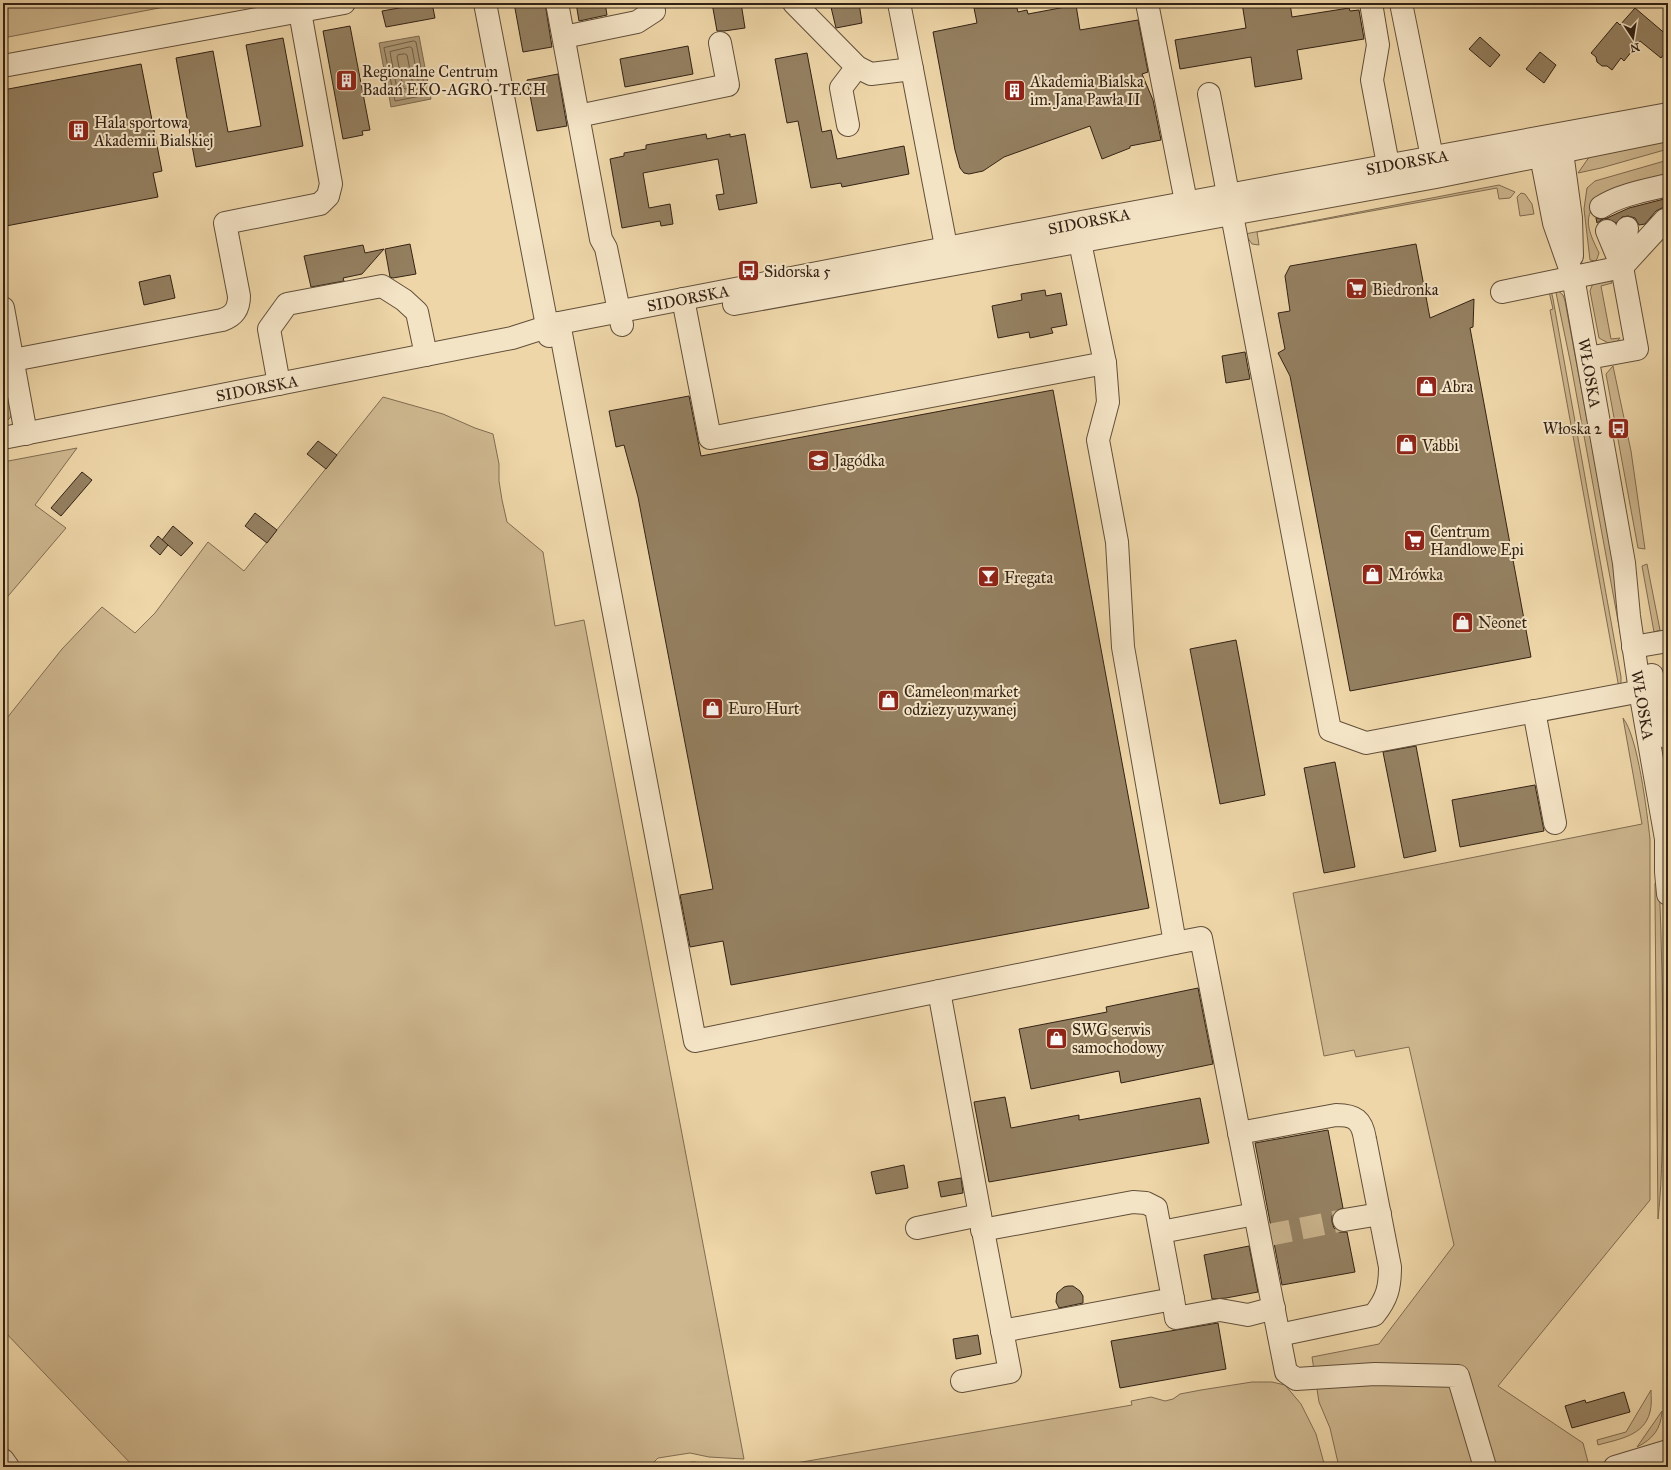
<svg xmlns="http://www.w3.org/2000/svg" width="1671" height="1470" font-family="'IM FELL Great Primer',serif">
<rect width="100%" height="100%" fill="#eed6a8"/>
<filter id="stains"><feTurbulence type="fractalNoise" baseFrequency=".005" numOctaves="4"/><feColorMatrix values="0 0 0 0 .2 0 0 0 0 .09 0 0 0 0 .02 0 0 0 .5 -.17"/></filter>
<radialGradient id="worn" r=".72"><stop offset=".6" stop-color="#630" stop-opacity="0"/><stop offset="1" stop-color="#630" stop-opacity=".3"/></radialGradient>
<g fill="#ceb78f" stroke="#806c52">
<path d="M3,3H185L3,38Z"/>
<path d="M1668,139V149L1601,168L1578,173L1592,153Z"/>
<path d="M1668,160V173L1664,177L1592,209C1583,223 1593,240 1599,253L1597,259L1595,261L1590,260L1584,209L1587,188L1595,181Z"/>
<path d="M1499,185L1515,192L1510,198L1499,199L1497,188L1257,232L1259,245L1252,244L1245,234Z"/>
<path d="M1521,193L1525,194L1532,204L1534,214L1520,216L1517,197Z"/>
<path d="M1611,280L1612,283L1601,286L1611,339L1620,338L1615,344H1610L1599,338L1590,291L1593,283Z"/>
<path d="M1548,287L1551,290L1553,299L1621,677V683L1619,688L1550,310L1553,309Z"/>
<path d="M1555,288L1563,295L1565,301L1613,560L1623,648L1571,365Z"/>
<path d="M3,353L13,409L10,418L3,424Z"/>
<path d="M1613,366L1631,451L1645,549L1638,548L1606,374Z"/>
<path d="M383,397L443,414L475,428L493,434L499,464V481L502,500L507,522L543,552L555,626L584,620L744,1459L709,1457L690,1453L658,1458L649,1467H134L3,1330V723L62,649L102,607L135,633L155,613L208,542L244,571Z"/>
<path d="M77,448L35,505L66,528L3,602V462Z"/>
<path d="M1647,564L1660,630L1654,632L1642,566Z"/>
<path d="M1623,718C1638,737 1647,812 1650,839V1200L1498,1386L1583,1443L1588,1462L1572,1467H1339L1330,1428L1319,1402L1312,1357L1379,1344L1454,1245L1409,1047L1356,1057L1354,1050L1324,1056L1293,893L1642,824Z"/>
<path d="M1659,879C1662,947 1663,1015 1663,1083C1662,1129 1663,1174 1658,1219L1655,898V883Z"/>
<path d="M1252,1382H1272L1285,1385L1301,1404L1316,1434L1325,1467H773L1132,1405L1131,1401L1151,1397L1165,1401L1173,1399L1180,1394L1201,1390Z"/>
<path d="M1651,1390C1651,1397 1652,1405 1650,1412C1644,1436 1619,1439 1598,1445L1597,1440L1626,1432Z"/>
<path d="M1662,1411C1661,1429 1653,1439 1637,1447Z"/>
<path d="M694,1462L728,1467H673L682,1463Z"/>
</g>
<path fill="#ae9976" stroke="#7d694f" d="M419,36L431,99L391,107L379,43Z"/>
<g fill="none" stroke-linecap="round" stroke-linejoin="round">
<g stroke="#705e46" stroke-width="1">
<path d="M414,41L416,42L426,95L395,101L384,48Z"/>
<path d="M410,47L412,48L420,91L399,96L398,94L390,52Z"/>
<path d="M405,54L407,55L413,85L412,87L405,89L403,87L397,57L398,55Z"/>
</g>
</g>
<g fill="#948061" stroke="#332215">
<path d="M427,3H432L435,18L386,27L382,11Z"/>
<path d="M514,3H545L552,47L523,52Z"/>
<path d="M576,3H605L607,15L579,21Z"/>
<path d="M712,3H741L745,28L724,31H717Z"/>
<path d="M830,3H859L862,23L836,28Z"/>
<path d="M1242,3H1290L1292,17L1349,8L1350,11L1359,10L1364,39L1297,50L1302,79L1255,87L1251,57L1180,69L1175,40L1246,28Z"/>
<path d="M1076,5L1080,30L1138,20L1148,72L1142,74L1153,100L1161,140L1130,146V148L1102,159L1090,126L1004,157L983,171L969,174L964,173L960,168L955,150L933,32L977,23L974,8H1017L1018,12L1027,10L1028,14Z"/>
<path d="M1635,8L1668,36V49L1661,58L1640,41L1624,61L1621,58L1612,70L1607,66H1602L1597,62L1596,57L1591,53L1617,22L1620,25Z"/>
<path d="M350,26L370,130L362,131L363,135L343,139L323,31Z"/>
<path d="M1480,37L1500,55L1490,67L1469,49Z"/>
<path d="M283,38L303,146L196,167L176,58L213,51L228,132L261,126L246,45Z"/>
<path d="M688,46L693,74L625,87L620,59Z"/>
<path d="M1540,52L1556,65L1544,83L1526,69Z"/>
<path d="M807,53L822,132L831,130L837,159L904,146L909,174L842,187L841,183L811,188L798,121L787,123L775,59Z"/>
<path d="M141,64L162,171L153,173L158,197L6,226L3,212V90Z"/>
<path d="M558,74L567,126L537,131L527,80Z"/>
<path d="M706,134L707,139L730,134V137L745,134L757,203L719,210L716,195L724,194L718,159L643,173L649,208L670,204L673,224L661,226L660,221L622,228L610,159L624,156V153L646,149V145Z"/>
<path d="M1668,198V208H1662L1656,211L1645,224L1639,225L1635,218L1628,216L1622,217L1616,223L1608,219H1603L1597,223L1596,218L1601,219L1607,218L1629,208Z"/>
<path d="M410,244L416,274L393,278L390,277L385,249Z"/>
<path d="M1416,244L1430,318L1474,299L1473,327L1470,328L1531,657L1350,691L1290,376L1278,353L1285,349L1278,313L1290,311L1285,276L1290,266Z"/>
<path d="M363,245L365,253L384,249L362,274L343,278L344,281L311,287L304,256Z"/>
<path d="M170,275L175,298L144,305L139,282Z"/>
<path d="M1045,290L1046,296L1061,293L1067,325L1051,328L1053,333L1030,338L1029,332L998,338L992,306L1022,300L1021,294Z"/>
<path d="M1245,352L1250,379L1226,383L1222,356Z"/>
<path d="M1053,390L1149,908L731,985L723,941L690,947L680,895L713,889L638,497L624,445L616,447L609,411L689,396L701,456Z"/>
<path d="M318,441L337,455L326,469L307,454Z"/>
<path d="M82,472L92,480L61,516L51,508Z"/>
<path d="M255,513L277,530L267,543L245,526Z"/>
<path d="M173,526L193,543L181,556L162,540Z"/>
<path d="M158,536L168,545L160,555L150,546Z"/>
<path d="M1236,640L1265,795L1220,804L1190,649Z"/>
<path d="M1416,746L1436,851L1404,858L1383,752Z"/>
<path d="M1335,762L1355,867L1324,873L1304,768Z"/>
<path d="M1535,785L1544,831L1460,847L1452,800Z"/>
<path d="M1198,988L1213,1064L1121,1083L1119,1071L1031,1089L1019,1029L1107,1012L1106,1007Z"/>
<path d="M1005,1097L1011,1128L1079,1115V1120L1200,1098L1209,1143L989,1182L974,1102Z"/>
<path d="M1328,1130L1343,1208L1336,1211L1332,1216V1222L1334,1228L1339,1232H1347L1355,1272L1282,1285L1255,1143Z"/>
<path d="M904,1165L908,1188L876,1194L871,1172Z"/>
<path d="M961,1178L963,1193L941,1197L938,1182Z"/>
<path d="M1249,1246L1258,1292L1226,1298L1212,1299L1204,1255Z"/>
<path d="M1068,1286H1073L1080,1291L1083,1296V1303L1059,1308L1056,1302L1057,1293L1064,1287Z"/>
<path d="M1218,1323L1226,1369L1120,1388L1111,1341Z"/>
<path d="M978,1335L981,1354L956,1359L953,1339Z"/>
<path d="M1624,1392L1630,1412L1572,1428L1565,1406L1585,1400L1586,1403Z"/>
</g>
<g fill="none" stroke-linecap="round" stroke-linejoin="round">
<path stroke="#c9b28b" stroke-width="22" stroke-dasharray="22 11" stroke-linecap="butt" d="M1269,1235L1344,1220"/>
<defs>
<g id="minor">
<path d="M485,3L549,336"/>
<path d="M557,3L601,239L606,248L622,325"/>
<path d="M794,3L857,67L871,74L912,69L949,262"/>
<path d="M899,3L912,69"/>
<path d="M1147,3L1189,217"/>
<path d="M1371,3L1378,45L1372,80L1391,180"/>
<path d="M1401,3L1435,172"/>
<path d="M564,37L637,22L654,11L652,3"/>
<path d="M3,66L344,3"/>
<path d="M1209,94L1330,730L1366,743L1668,686"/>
<path d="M578,116L728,85L720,43"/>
<path d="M848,125L841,88L857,67"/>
<path d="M1562,152L1571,218L1572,256"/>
<path d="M1541,156L1554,223L1573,277L1624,563L1629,616L1640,691L1666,839V872L1668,894"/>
<path d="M1601,207C1619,195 1647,190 1668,185"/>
<path d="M1623,266L1627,228"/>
<path d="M1502,292L1622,267L1665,220"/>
<path d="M683,299L710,438L1105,363L1077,228"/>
<path d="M734,304L1436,177L1668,130"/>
<path d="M3,308L26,434"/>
<path d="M559,323L695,1041L1175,943L1123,647L1117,542L1098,440L1108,402L1105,363"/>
<path d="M1588,358L1637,349L1622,267L1607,231"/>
<path d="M13,360L222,320C234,316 239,309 239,296L225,223L320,204L328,196L331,184L300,12"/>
<path d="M279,384L269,329L287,304L382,286L404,300L417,312L426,355"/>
<path d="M3,438L512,338L559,323L1076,223L1668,114"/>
<path d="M1633,647L1668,641"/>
<path d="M1652,675L1668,738"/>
<path d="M1534,711L1555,823"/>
<path d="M1175,943L1201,938L1286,1372L1296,1379L1375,1374L1458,1376L1485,1467"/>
<path d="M939,991L980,1215"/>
<path d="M1239,1133L1336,1115C1355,1115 1362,1120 1365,1139L1390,1267C1390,1288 1387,1299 1374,1315L1279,1335"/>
<path d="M1344,1220L1380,1214"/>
<path d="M917,1228L980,1215L1010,1372L962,1381"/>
<path d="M982,1230L1133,1202L1146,1203L1156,1208L1173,1299L1002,1331"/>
<path d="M1161,1232L1255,1214"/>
<path d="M1173,1299L1176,1318L1220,1310L1248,1315L1274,1308"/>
<path d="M3,1460L8,1467"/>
<path d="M1615,1467L1668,1451"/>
</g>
</defs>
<use href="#minor" stroke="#624f3a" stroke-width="24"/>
<use href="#minor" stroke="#f4e4c6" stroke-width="22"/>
</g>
<defs>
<symbol id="building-square" viewBox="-11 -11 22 22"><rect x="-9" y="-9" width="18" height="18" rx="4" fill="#8f2418" stroke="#f4e4c6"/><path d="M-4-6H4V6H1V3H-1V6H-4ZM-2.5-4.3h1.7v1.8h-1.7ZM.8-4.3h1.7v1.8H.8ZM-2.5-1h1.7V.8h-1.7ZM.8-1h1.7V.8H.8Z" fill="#fff"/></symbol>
<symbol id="bus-square" viewBox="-11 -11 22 22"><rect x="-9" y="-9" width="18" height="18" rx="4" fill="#8f2418" stroke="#f4e4c6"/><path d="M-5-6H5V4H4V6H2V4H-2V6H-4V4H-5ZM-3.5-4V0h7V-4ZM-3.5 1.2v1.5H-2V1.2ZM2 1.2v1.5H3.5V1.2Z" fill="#fff"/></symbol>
<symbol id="supermarket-square" viewBox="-11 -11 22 22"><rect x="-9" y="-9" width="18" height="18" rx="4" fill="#8f2418" stroke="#f4e4c6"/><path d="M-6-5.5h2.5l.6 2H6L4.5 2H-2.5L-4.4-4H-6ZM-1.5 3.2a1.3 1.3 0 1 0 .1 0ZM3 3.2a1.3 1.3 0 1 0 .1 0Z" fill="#fff"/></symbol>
<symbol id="shop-square" viewBox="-11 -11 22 22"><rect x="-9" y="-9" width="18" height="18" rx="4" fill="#8f2418" stroke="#f4e4c6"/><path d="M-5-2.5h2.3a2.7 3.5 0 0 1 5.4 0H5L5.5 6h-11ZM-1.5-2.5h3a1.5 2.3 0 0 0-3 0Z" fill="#fff"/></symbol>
<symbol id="school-square" viewBox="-11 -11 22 22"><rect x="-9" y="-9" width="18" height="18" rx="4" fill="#8f2418" stroke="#f4e4c6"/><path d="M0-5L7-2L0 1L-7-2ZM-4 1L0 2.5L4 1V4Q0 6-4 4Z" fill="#fff"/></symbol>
<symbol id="bar-square" viewBox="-11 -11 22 22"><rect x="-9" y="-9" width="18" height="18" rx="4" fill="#8f2418" stroke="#f4e4c6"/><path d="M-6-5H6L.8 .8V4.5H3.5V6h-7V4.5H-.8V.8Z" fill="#fff"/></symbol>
</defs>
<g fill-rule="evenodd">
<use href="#building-square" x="334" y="68" width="25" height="25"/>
<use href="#building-square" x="1002" y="78" width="25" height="25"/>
<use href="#building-square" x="66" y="118" width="25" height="25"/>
<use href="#bus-square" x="736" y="258" width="25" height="25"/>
<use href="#supermarket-square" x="1344" y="276" width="25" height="25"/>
<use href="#shop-square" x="1414" y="374" width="25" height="25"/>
<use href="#bus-square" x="1606" y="416" width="25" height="25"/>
<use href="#shop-square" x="1394" y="432" width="25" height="25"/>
<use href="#school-square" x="806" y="448" width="25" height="25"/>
<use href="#supermarket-square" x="1402" y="528" width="25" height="25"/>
<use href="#shop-square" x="1360" y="562" width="25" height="25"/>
<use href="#bar-square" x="976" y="564" width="25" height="25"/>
<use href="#shop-square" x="1450" y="610" width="25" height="25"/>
<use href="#shop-square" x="876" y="688" width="25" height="25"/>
<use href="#shop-square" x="700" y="696" width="25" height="25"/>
<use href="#shop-square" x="1044" y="1026" width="25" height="25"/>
</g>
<g text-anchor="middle" stroke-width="4" stroke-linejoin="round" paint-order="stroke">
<g font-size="16" fill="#332215" stroke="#f4e4c6" text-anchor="start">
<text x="362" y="77">Regionalne Centrum<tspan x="362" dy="18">Badań EKO-AGRO-TECH</tspan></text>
<text x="1030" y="87">Akademia Bialska<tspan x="1030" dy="18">im. Jana Pawła II</tspan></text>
<text x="94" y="128">Hala sportowa<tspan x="94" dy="18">Akademii Bialskiej</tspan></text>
<text x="764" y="277">Sidorska 5</text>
<text x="1372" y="295">Biedronka</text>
<text x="1442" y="392">Abra</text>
<text x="1602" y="434" text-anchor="end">Włoska 2</text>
<text x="1422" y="451">Vabbi</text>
<text x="834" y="466">Jagódka</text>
<text x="1430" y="537">Centrum<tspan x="1430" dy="18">Handlowe Epi</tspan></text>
<text x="1388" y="580">Mrówka</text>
<text x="1004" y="583">Fregata</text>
<text x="1478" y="628">Neonet</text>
<text x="904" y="697">Cameleon market<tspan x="904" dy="18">odziezy uzywanej</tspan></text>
<text x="728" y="714">Euro Hurt</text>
<text x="1072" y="1035">SWG serwis<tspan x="1072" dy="18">samochodowy</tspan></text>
</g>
<g font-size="16" fill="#332215" stroke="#f4e4c6">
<text transform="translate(1407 162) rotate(-10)" y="6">SIDORSKA</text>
<text transform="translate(1089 221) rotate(-11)" y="6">SIDORSKA</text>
<text transform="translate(688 298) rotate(-11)" y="6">SIDORSKA</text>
<text transform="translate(1590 373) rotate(80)" y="6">WŁOSKA</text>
<text transform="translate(257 388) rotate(-11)" y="6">SIDORSKA</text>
<text transform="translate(1643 705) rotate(80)" y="6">WŁOSKA</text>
</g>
</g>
<rect width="1671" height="1470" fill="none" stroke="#eed6a8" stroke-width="16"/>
<rect x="4" y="4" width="1663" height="1462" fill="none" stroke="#332215" stroke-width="2"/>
<rect x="8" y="8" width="1655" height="1454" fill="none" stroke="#332215"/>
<g transform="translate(1633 38) rotate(168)" stroke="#f4e4c6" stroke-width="3" paint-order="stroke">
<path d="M0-3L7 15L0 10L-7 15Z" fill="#332215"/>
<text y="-6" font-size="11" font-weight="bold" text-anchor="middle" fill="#332215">N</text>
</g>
<rect width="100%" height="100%" filter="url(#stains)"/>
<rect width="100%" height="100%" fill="url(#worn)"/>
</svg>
